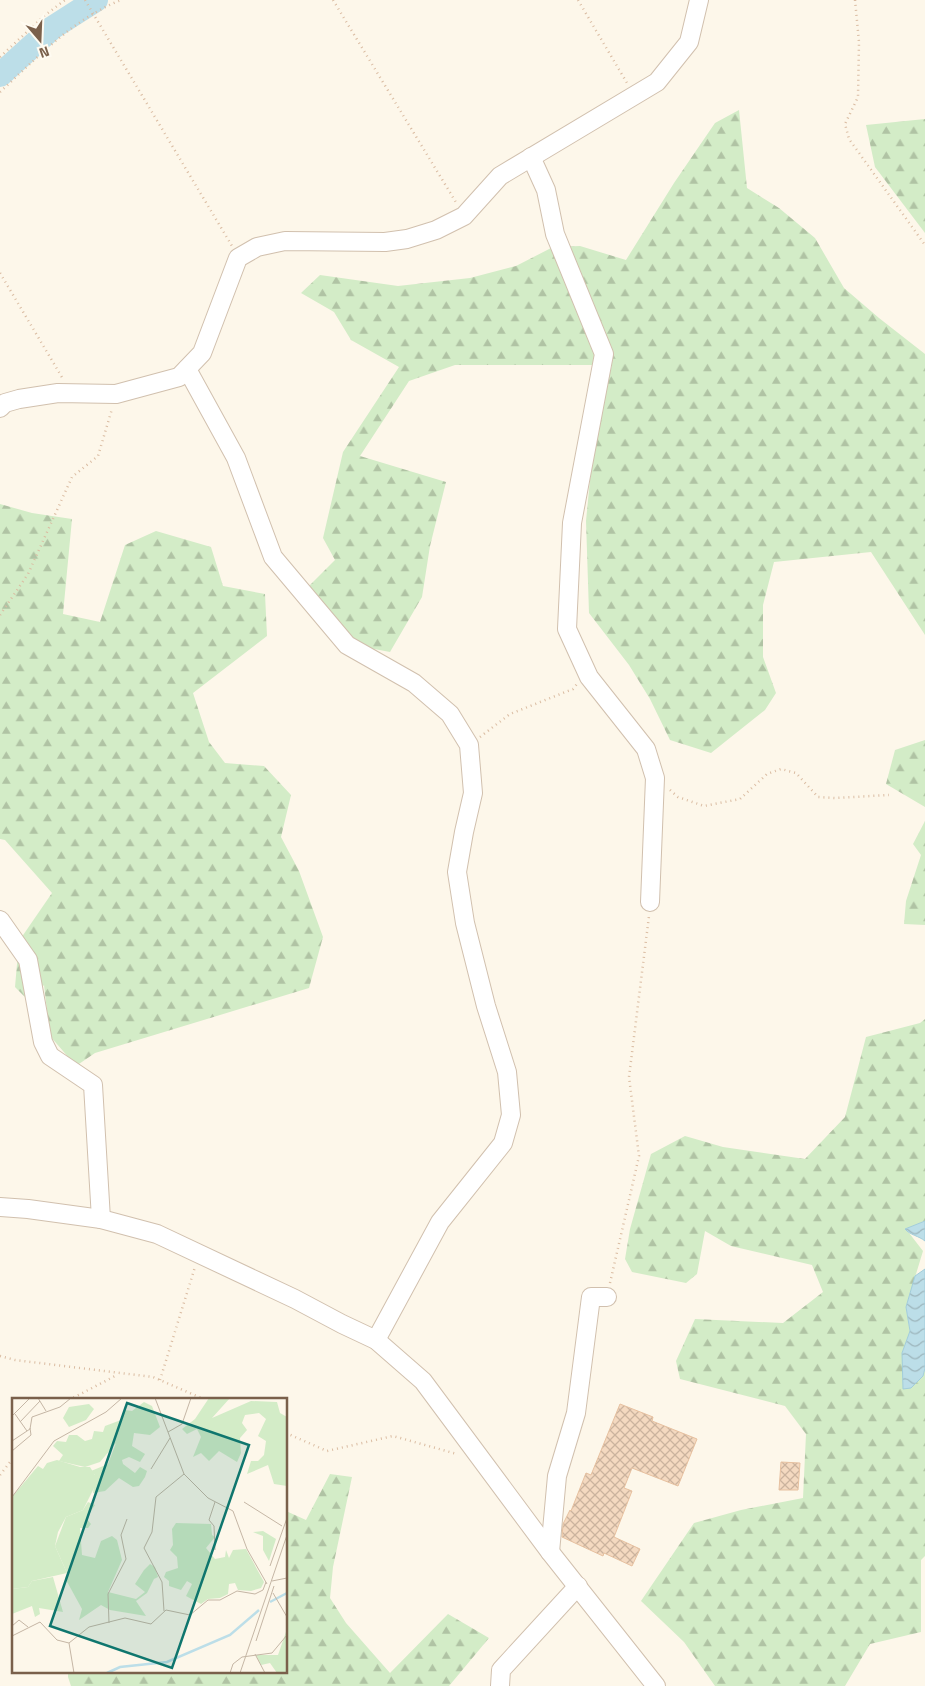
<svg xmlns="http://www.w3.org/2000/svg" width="925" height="1686" font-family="'Titillium Web',sans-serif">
<defs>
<pattern id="forest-firs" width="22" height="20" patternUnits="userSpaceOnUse" patternTransform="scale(1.25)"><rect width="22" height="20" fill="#d3ecc7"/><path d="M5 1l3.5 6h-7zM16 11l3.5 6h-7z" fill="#b0c3a4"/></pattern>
<pattern id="water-waves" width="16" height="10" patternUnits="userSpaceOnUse" patternTransform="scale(1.25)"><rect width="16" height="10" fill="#bcdee8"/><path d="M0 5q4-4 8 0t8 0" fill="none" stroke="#9eb7be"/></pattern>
<pattern id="building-cross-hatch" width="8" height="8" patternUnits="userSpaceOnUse" patternTransform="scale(1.25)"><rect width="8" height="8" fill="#f4d9c0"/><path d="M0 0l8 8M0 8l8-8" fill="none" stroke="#cbb39e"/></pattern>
</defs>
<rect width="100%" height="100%" fill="#fdf7ea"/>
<g fill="url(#forest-firs)">
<path d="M739,110L747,188L779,208L815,238L844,288L879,318L925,354V635L871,552L774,562L763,605V657L776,693L765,710L711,753L670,740L650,699L629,665L589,613L586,521L595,428L612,365H455L409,381L360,456L446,482L430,546L422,597L390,652L353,645L308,587L335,560L323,538L343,452L399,367L351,340L334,312L301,293L320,275L398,286L470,278L516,266L553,247L580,246L626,260L674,183L715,123Z"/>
<path d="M925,119V233L875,167L866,125Z"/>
<path d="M0,504L32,513L72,519L63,614L100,622L125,545L156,531L211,547L223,586L265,594L267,636L193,693L209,742L225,763L264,766L291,795L281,837L299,871L323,937L309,988L95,1053L76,1066L50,1036L44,985L30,1002L15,987L19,941L52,893L5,840L0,839Z"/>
<path d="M925,740V807L886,784L895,750Z"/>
<path d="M925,821V925L904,924L906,901L921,855L913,844Z"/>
<path d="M925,1019V1221L906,1229L923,1251L906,1307L910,1332L902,1353L923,1376L925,1369V1556L921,1560V1632L870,1644L845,1686H715L684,1642L641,1601L694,1523L741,1510L803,1498L806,1434L785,1406L680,1379L676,1361L695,1319L783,1323L823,1292L812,1265L731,1246L705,1231L697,1274L686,1283L632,1272L625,1259L630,1229L651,1154L685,1136L723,1147L805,1159L845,1117L866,1037L920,1023Z"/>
<path d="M330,1474L352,1477L333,1567L330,1598L346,1623L390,1673L448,1614L489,1638L449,1686H71L68,1677V1672H286V1511L306,1520Z"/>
</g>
<g fill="url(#water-waves)" stroke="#a2cddb">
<path d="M925,1221V1241C919,1236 910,1235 905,1229Z"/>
<path d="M925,1269V1368L923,1376L911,1388L903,1389L902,1353L910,1331L906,1307L915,1276Z"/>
</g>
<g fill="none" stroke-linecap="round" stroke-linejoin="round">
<path stroke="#bcdee8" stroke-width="24" d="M0,75L52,28L96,0"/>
</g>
<g fill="url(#building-cross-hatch)" stroke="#e7c1a0">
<path d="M620,1404L653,1417L652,1421L697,1439L678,1486L632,1468L624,1488L632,1491L614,1537L640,1549L632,1566L604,1553L603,1556L562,1537L563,1524L570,1510L571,1511L586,1473L591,1475Z"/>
<path d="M781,1462L800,1463L798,1490H779Z"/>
</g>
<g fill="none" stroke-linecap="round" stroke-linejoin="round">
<defs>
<g id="minor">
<path d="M531,157L546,190L555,234L604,354L572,523L567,629L589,677L646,749L655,778L650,902"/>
<path d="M187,369L236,458L273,557L347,645L414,683L450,714L469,745L473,793L464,832L457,872L465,923L486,1006L507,1072L511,1115L503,1143L440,1222L376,1340"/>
<path d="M0,408L5,403L19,399L58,393L116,394L179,377L202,353L238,258L257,247L285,241L385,242L407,239L436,230L464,216L500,176L657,82L689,42L699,0"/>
<path d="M0,920L28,960L43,1042L50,1056L93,1085L101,1219"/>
<path d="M0,1207L28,1209L101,1219L157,1234L295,1299L342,1324L376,1340L423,1381L550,1552L656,1686"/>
<path d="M550,1552L557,1476L576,1413L591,1297H607"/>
<path d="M500,1686L501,1670L578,1586"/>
</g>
</defs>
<use href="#minor" stroke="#d1c0ae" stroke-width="20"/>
<g stroke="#dabca2" stroke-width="2.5" stroke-dasharray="1 4" stroke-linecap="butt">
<path d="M85,0L232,246"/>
<path d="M333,0L457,204"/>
<path d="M578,0L627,83"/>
<path d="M855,0L859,42L858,97L845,124L849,139L925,245"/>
<path d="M0,57L44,16L65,0"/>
<path d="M0,92C37,58 73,19 121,0"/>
<path d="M0,273L63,379"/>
<path d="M0,615L28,574L72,477L98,456L112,409"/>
<path d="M480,737L510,714L573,689L577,684"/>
<path d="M670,790L678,797L704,806L740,799L767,774L781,769L796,773L818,797L835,798L889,795"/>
<path d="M610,1283L639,1156L629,1077L649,916"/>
<path d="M0,1356L15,1360L153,1377L206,1400"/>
<path d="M160,1380L195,1267"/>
<path d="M69,1400L117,1375"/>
<path d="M286,1433L327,1451L393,1436L457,1454"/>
<path d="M0,1475L14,1457"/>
</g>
<use href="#minor" stroke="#fff" stroke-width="18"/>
</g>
<g transform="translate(12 1398)">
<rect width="275" height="275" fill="#fdf7ea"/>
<path d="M197,0H218L200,20L239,3L265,4L268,15L275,19V88L262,86L256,67L235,76L239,63H246L252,57L254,43L246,38L254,21L247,15L233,17L230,25L235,32L228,40L229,55L225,64L207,53L197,63L189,55L181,59L189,39L185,31L175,36L170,31L183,21ZM132,4L140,8L148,29L138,37L122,35L120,48L133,56L128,64L117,59L110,62L111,66L123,75L128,69L135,73L133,79L127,88L121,89L107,80L93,93L81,95L83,77L79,73L96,66L104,45L88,64L73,69L47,63L51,57L41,48L45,43L54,44L57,37H65L73,43L80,41L82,33L91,34L93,28L109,22L113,12L120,13ZM77,6L82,11L74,22L57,29L51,20L57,9ZM76,104L83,107L74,120L79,126L76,130H68L70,157L83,160L89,143L100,138L105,142L110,162L96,194L124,201L133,194L123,186L132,172L138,166L143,169L146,179L142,181L135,195L124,203L134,218L98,212L89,207L67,222L70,211L53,180L55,175L43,148L54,119L71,112ZM164,125L199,126L200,137L203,139L194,150L203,161L213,159L214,152L217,160L221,152L234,151L252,184L249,190L239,193L226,192L223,185L217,186L216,196L208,200L196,201L189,206L174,198L180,186L175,183L169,192L157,188V183L152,179L154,174L166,170L165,159L158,152L161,147L160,131ZM251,133L264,141L257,163L251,152V138L241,134ZM41,179L51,214L27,210L28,216L23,219L20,208L0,216V191L16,189L20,183ZM275,231V275H265L258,265L249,267L244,257H266Z" fill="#d3ecc7"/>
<path d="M45,62L68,69H78L86,82L71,112L54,119L46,134L43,148L55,175L20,183L16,189L0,191V99L26,68L31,71L35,65Z" fill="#d3ecc7"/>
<path fill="none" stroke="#bcdee8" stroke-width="2.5" d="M258,204L275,195M95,275L108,269L155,264L218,237L247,212"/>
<path fill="none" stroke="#c5b6a5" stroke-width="1" d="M26,0L34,13M143,0L172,76L196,100L221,113L235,151L255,186M3,16L15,33M0,18L18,0M8,24L28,3M156,34L170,26L179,0M0,43L18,31L20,19L48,9L59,0M0,53L19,37L18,30M139,71L158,40M0,99L42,43L94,14L110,0M203,104L197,122L202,128L203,152M232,104L270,128M258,168L275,120M260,183L275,180M261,195L275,219M152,213L150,184L132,150L140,134L144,99L172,76M97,225L96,196L114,161L109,137L115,121M0,228L7,222L16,229M0,238L28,224L45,242L57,245L77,229L113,220L139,226L154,212L178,217L196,202H208L225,193L243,196L251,192L254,184M244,243L262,188M57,245L62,275M243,256L253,275M218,275L221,266L230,259L260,255L275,237M228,275L275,137"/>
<path fill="#0f766e" fill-opacity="0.15" stroke="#0f766e" stroke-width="2.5" d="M115,5L237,47L160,270L38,228Z"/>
<rect width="275" height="275" fill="none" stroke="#7a604b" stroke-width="2.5"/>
</g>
<g transform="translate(40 40) rotate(161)" stroke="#fffbf1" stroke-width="4" paint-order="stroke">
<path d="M0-4L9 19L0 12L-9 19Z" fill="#7a604b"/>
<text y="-8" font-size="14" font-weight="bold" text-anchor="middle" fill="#7a604b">N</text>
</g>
</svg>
